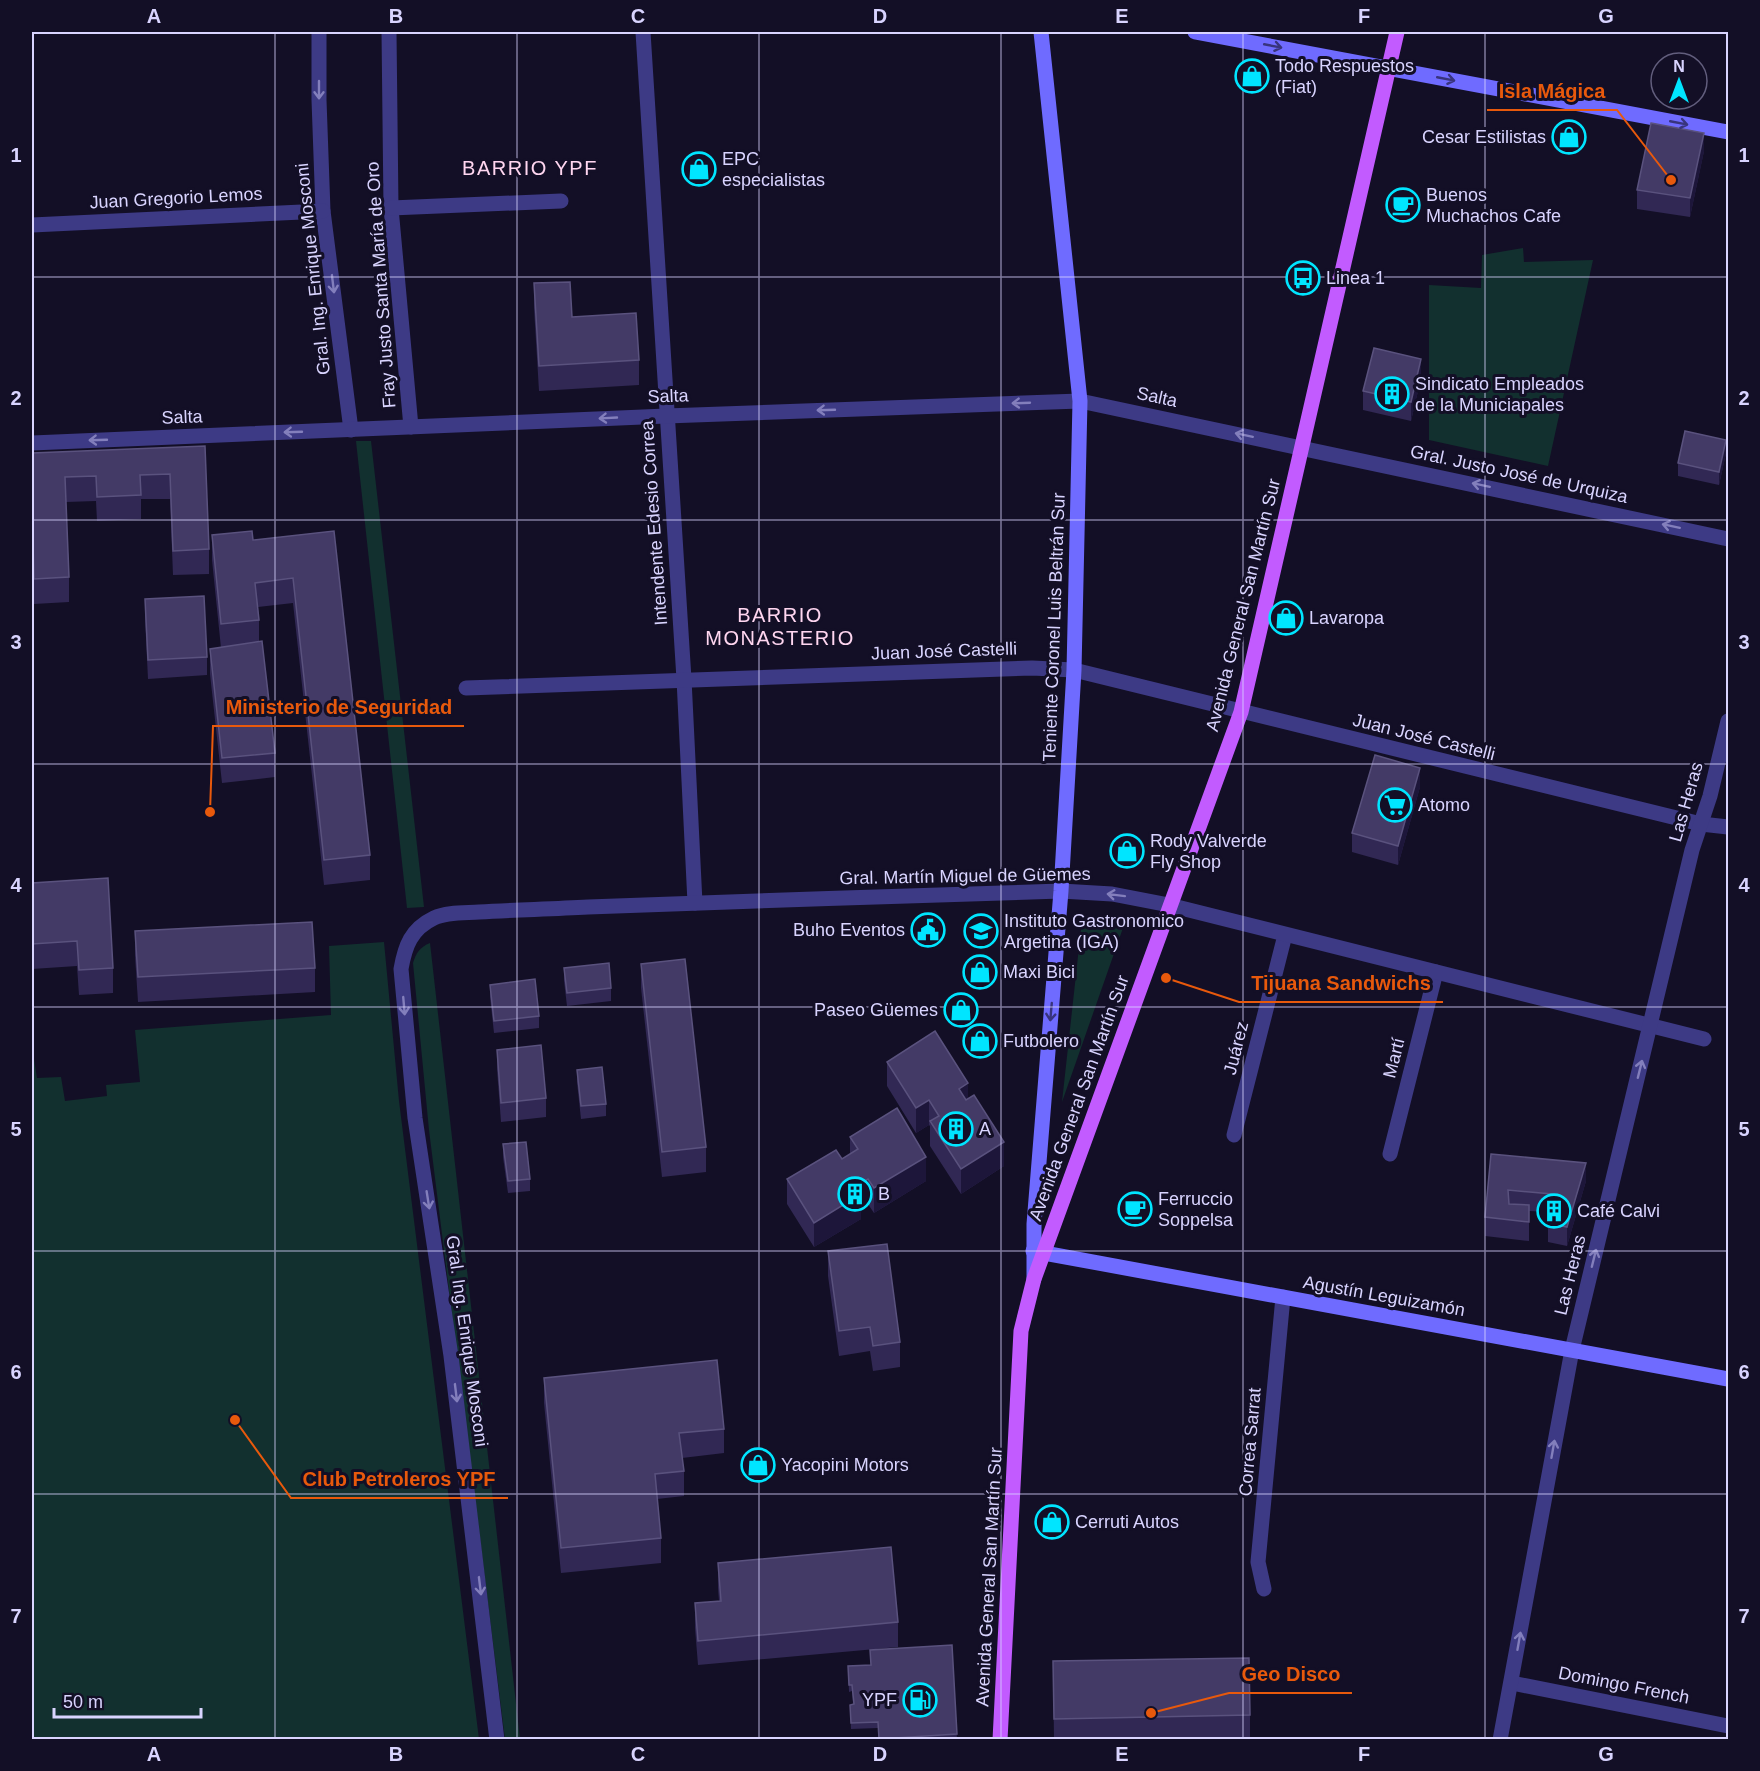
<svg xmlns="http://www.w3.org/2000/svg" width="1760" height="1771" font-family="Helvetica,sans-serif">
<rect width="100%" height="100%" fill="#130f26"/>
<g fill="#12302f">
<path d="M1523,248L1524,262L1593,260L1548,466L1429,440V285L1481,288L1482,255Z"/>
<path d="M356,441H371L424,907L407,908Z"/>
<path d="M1082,920L1124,925L1062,1102Z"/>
<path d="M384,942L399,1101L479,1739H32V1046L37,1078L61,1077L65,1101L107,1096L106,1085L140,1082L135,1030L331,1015L329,946Z"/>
<path d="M430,943L520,1739H505L429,1130L413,963C416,953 420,947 430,943Z"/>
</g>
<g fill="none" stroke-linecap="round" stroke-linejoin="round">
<g stroke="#3d3a85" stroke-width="15">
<path d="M319,32V100L323,211L351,430"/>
<path d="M389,32L391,208L411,427"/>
<path d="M643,32L684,679L695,903"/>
<path d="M391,208L561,201"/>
<path d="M32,225L323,211"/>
<path d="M32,443L666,416L1080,401L1728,539"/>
<path d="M466,688L1032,668L1074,670L1701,824L1728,827"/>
<path d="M1234,1135L1285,935"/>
<path d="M1390,1154L1436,972"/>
<path d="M1264,1589L1258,1562L1283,1297"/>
<path d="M1512,1683L1728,1726"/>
<path d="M497,1740L451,1356L415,1118L401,969C405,946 411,929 434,918C447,912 464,913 479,912C515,910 551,909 588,907C746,901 903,896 1061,891L1112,894L1169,905L1704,1039"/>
<path d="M1500,1740L1572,1350L1692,850L1710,796L1728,721"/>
</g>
<g stroke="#6f6bff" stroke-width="15">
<path d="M1195,32L1728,132"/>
<path d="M1033,1251L1728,1379"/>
<path d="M1034,1279V1224L1061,891L1074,670L1080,401L1041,32"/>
</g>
<path stroke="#c25bff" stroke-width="15" d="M1000,1740L1021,1331L1034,1279L1241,712L1397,32"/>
</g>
<g fill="#312854">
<path d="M1704,151L1690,217L1637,209V190Z"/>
<path d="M534,283L572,317L639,360V385L539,391L534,308Z"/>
<path d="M1421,378L1411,421L1363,410V391Z"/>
<path d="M205,446L209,549V574L173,575L170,499H141V519L97,521L96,501L66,502L69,577V602L34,604L32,531V453Z"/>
<path d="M1726,453L1719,485L1678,476V463Z"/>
<path d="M334,531L370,855V880L324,885L293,603L258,607L259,620V642L275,753V777L222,783L210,674V649L221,648L212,560V535L253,540Z"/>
<path d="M145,599L207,657V675L148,679L145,618Z"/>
<path d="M1420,787L1398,865L1352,852V833Z"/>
<path d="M32,883L113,968V993L79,995L77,966L32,969Z"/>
<path d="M135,931L315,968V992L138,1002L135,956Z"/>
<path d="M641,964L706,1147V1172L662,1177L641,988Z"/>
<path d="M564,968L611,988V1001L567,1006L564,981Z"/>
<path d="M490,985L539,1016V1028L494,1033L490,997Z"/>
<path d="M497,1050L546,1098V1117L501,1122L497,1069Z"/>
<path d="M887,1062L968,1099L1004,1166L961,1194L930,1146V1126L929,1125L916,1133L887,1086Z"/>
<path d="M577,1070L606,1104V1116L581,1119L577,1082Z"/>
<path d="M850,1137L926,1181L874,1213L868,1204L861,1208V1219L814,1247L787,1204V1179L842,1159L850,1154Z"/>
<path d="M503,1144L530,1179V1191L508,1193L503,1157Z"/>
<path d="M1491,1154L1586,1181L1567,1246L1548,1242V1223L1550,1212L1529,1211V1241L1485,1236V1217Z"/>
<path d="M828,1251L900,1342V1367L873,1371L870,1351L839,1356L828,1276Z"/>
<path d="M544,1378L724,1429V1453L682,1458L684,1471V1496L657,1499L661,1538V1563L561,1573L544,1403Z"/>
<path d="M718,1563L898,1622V1647L698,1665L695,1628V1603L719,1601L718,1588Z"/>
<path d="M952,1645L957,1740H879L878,1728L851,1729L850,1705L853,1704L852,1691L849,1692L848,1666L871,1665L870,1650Z"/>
<path d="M1053,1661L1250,1715V1740H1054Z"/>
</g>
<g fill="#1d163a">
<path d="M1704,133V151L1690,217V198Z"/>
<path d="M1421,359V378L1411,421V402Z"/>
<path d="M1726,440V453L1719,485V472Z"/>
<path d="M1420,768V787L1398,865V846Z"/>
<path d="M968,1083V1108L959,1089Z"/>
<path d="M929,1100V1125L916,1133V1108Z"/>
<path d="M1004,1142V1166L961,1194V1169Z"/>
<path d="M926,1157V1181L874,1213V1188Z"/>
<path d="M1586,1163V1181L1567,1246V1227Z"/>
<path d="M868,1179V1204L861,1208V1219L814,1247V1223L857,1186Z"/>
</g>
<g fill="#433a66" stroke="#5a527e" stroke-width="1.5">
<path d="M1651,123L1704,133L1690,198L1637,190Z"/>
<path d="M570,282L572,317L636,313L639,360L539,366L534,283Z"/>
<path d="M1374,348L1421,359L1411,402L1363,391Z"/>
<path d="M1685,431L1726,440L1719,472L1678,463Z"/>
<path d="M205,446L209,549L173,551L170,474L140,475L141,495L97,497L96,476L65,477L69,577L34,579L32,507V453Z"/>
<path d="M252,531L253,540L334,531L370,855L324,860L293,578L255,583L259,620L221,624L212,535Z"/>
<path d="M204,596L207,657L148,660L145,599Z"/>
<path d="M262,641L275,753L222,758L210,649Z"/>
<path d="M1375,755L1420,768L1398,846L1352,833Z"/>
<path d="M108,878L113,968L79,970L77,941L32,944V883Z"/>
<path d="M312,922L315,968L138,977L135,931Z"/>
<path d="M685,959L706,1147L662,1152L641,964Z"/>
<path d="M609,963L611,988L567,993L564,968Z"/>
<path d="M535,979L539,1016L494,1021L490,985Z"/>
<path d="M935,1031L968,1083L959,1089L966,1100L974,1095L1004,1142L961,1169L930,1121L939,1116L929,1100L916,1108L887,1062Z"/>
<path d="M541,1045L546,1098L501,1103L497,1050Z"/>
<path d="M602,1067L606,1104L581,1106L577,1070Z"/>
<path d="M897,1108L926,1157L874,1188L868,1179L857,1186L861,1194L814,1223L787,1179L836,1150L842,1159L858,1149L850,1137Z"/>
<path d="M526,1142L530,1179L508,1181L503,1144Z"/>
<path d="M1491,1154L1586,1163L1567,1227L1548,1223L1552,1194L1508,1190L1509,1204L1529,1205V1222L1485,1217Z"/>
<path d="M887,1244L900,1342L873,1346L870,1327L839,1331L828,1251Z"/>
<path d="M717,1360L724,1429L679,1433L684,1471L655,1474L661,1538L561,1548L544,1378Z"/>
<path d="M891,1547L898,1622L698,1641L695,1603L721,1601L718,1563Z"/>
<path d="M952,1645L957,1734L879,1739L878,1722L851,1723L850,1705L854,1704L852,1685H849L848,1666L871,1665L870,1650Z"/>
<path d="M1249,1658L1250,1715L1054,1719L1053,1661Z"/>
</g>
<defs><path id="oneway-shaft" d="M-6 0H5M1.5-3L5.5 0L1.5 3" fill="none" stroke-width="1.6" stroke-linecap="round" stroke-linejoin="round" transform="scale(1.5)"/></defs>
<g stroke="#38347d">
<use href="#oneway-shaft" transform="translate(1273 46) rotate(11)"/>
<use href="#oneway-shaft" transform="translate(1446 79) rotate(11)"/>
<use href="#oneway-shaft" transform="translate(1679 123) rotate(11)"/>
<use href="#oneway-shaft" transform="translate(1051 1012) rotate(95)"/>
</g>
<g stroke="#837fbc">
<use href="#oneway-shaft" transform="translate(319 90) rotate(90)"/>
<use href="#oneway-shaft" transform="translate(333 284) rotate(83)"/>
<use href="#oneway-shaft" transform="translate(1021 403) rotate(178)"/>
<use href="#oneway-shaft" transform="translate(826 410) rotate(178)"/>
<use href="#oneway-shaft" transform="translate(608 418) rotate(177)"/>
<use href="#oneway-shaft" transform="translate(293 432) rotate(178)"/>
<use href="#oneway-shaft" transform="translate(1244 435) rotate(-168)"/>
<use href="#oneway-shaft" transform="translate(98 440) rotate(178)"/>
<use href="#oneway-shaft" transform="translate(1481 485) rotate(-168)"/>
<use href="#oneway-shaft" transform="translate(1671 526) rotate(-168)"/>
<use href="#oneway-shaft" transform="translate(1116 895) rotate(-173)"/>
<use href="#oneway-shaft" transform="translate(404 1006) rotate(85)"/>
<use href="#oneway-shaft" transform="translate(1640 1069) rotate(-76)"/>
<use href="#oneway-shaft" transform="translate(428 1200) rotate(81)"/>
<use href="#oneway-shaft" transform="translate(1594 1258) rotate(-76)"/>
<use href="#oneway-shaft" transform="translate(456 1393) rotate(83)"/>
<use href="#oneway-shaft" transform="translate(1553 1449) rotate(-80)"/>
<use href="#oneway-shaft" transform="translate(480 1586) rotate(83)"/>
<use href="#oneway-shaft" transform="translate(1519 1641) rotate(-80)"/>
</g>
<path fill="none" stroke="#d9d4ff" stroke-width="1.5" stroke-opacity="0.55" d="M275,32V1740M517,32V1740M759,32V1740M1001,32V1740M1243,32V1740M1485,32V1740M32,277H1728M32,520H1728M32,764H1728M32,1007H1728M32,1251H1728M32,1494H1728"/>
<defs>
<symbol id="shop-ring" viewBox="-11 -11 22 22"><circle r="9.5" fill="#130f26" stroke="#00e5ff" stroke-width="1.5"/><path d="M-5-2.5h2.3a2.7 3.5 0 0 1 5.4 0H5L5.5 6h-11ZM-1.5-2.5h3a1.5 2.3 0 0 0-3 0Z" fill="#00e5ff"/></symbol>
<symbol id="cafe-ring" viewBox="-11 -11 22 22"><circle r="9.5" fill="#130f26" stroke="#00e5ff" stroke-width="1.5"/><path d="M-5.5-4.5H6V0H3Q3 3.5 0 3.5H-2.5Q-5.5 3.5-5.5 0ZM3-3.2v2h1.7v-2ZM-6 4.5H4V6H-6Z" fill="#00e5ff"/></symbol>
<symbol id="bus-ring" viewBox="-11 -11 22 22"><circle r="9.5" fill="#130f26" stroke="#00e5ff" stroke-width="1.5"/><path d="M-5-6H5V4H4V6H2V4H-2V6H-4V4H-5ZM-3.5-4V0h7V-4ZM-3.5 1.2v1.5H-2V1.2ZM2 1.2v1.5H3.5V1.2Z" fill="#00e5ff"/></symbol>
<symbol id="building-ring" viewBox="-11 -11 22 22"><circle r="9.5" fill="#130f26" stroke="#00e5ff" stroke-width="1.5"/><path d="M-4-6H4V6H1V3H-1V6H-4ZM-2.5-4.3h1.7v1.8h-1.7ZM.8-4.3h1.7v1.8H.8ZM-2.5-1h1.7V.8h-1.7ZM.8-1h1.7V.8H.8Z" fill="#00e5ff"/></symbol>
<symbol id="supermarket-ring" viewBox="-11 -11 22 22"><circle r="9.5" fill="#130f26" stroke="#00e5ff" stroke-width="1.5"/><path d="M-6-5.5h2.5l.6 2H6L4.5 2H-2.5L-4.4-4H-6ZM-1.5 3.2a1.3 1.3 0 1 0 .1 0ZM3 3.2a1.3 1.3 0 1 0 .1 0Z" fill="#00e5ff"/></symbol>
<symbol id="civic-ring" viewBox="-11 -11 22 22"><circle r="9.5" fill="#130f26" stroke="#00e5ff" stroke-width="1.5"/><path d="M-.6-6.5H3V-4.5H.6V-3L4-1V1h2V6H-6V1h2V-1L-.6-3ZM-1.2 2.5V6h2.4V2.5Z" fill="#00e5ff"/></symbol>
<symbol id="university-ring" viewBox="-11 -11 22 22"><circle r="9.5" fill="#130f26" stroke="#00e5ff" stroke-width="1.5"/><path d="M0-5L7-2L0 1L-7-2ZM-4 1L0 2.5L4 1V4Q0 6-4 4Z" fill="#00e5ff"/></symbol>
<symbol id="fuel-ring" viewBox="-11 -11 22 22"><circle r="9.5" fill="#130f26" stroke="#00e5ff" stroke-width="1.5"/><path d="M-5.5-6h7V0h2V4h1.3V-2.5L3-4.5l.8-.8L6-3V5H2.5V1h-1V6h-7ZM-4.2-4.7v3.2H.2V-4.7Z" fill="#00e5ff"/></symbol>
</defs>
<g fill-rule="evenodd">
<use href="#shop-ring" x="1233" y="57" width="38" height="38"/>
<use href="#shop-ring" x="1550" y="118" width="38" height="38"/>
<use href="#shop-ring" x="680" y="150" width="38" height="38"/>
<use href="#cafe-ring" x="1384" y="186" width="38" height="38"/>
<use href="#bus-ring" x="1284" y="259" width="38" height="38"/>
<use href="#building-ring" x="1373" y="375" width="38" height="38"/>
<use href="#shop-ring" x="1267" y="599" width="38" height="38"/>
<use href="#supermarket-ring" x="1376" y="786" width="38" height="38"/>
<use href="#shop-ring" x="1108" y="832" width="38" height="38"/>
<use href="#civic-ring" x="909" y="911" width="38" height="38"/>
<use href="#university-ring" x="962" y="912" width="38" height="38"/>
<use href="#shop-ring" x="961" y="953" width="38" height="38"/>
<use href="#shop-ring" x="942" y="991" width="38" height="38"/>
<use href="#shop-ring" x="961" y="1022" width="38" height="38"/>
<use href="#building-ring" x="937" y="1110" width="38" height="38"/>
<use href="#building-ring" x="836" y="1175" width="38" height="38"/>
<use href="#cafe-ring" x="1116" y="1190" width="38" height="38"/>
<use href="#building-ring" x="1535" y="1192" width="38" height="38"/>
<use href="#shop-ring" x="739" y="1446" width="38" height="38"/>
<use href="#shop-ring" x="1033" y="1503" width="38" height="38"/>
<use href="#fuel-ring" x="901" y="1681" width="38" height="38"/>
</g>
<g text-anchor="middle" stroke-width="6" stroke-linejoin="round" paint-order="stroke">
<g font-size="18" fill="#d9d4ff" stroke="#130f26" text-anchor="start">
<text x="1275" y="72">Todo Respuestos<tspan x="1275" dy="21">(Fiat)</tspan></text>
<text x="1546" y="143" text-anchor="end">Cesar Estilistas</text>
<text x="722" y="165">EPC<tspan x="722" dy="21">especialistas</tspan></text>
<text x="1426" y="201">Buenos<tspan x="1426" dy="21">Muchachos Cafe</tspan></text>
<text x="1326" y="284">Linea 1</text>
<text x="1415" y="390">Sindicato Empleados<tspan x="1415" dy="21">de la Municiapales</tspan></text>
<text x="1309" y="624">Lavaropa</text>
<text x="1418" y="811">Atomo</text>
<text x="1150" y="847">Rody Valverde<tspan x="1150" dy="21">Fly Shop</tspan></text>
<text x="1004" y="927">Instituto Gastronomico<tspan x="1004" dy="21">Argetina (IGA)</tspan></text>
<text x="905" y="936" text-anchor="end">Buho Eventos</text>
<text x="1003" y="978">Maxi Bici</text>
<text x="938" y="1016" text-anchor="end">Paseo Güemes</text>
<text x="1003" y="1047">Futbolero</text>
<text x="979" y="1135">A</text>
<text x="878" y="1200">B</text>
<text x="1158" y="1205">Ferruccio<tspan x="1158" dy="21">Soppelsa</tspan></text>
<text x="1577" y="1217">Café Calvi</text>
<text x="781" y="1471">Yacopini Motors</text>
<text x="1075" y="1528">Cerruti Autos</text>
<text x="897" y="1706" text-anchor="end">YPF</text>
</g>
<g font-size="18" fill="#d9d4ff" stroke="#130f26">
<text transform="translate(176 198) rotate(-3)" y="6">Juan Gregorio Lemos</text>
<text transform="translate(313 269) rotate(-96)" y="6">Gral. Ing. Enrique Mosconi</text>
<text transform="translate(381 285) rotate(-94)" y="6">Fray Justo Santa María de Oro</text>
<text transform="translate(668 396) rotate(-2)" y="6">Salta</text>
<text transform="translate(1157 397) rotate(12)" y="6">Salta</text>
<text transform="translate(182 417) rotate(-2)" y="6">Salta</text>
<text transform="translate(1519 474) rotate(12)" y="6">Gral. Justo José de Urquiza</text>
<text transform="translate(654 523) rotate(-94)" y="6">Intendente Edesio Correa</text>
<text transform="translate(1243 605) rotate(-76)" y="6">Avenida General San Martín Sur</text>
<text transform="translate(1054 627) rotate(-88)" y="6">Teniente Coronel Luis Beltrán Sur</text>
<text transform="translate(944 651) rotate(-2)" y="6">Juan José Castelli</text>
<text transform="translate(1424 737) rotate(14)" y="6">Juan José Castelli</text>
<text transform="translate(1686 802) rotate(-74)" y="6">Las Heras</text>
<text transform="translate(965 876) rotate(-1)" y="6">Gral. Martín Miguel de Güemes</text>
<text transform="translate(1236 1048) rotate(-76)" y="6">Juárez</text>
<text transform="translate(1394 1058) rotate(-76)" y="6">Martí</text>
<text transform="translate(1079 1098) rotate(-70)" y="6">Avenida General San Martín Sur</text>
<text transform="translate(1570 1275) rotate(-76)" y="6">Las Heras</text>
<text transform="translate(1384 1296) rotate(10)" y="6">Agustín Leguizamón</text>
<text transform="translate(467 1341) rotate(82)" y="6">Gral. Ing. Enrique Mosconi</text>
<text transform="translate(1250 1442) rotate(-85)" y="6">Correa Sarrat</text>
<text transform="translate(989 1577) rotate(-87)" y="6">Avenida General San Martín Sur</text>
<text transform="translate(1624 1685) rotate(11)" y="6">Domingo French</text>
</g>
<g font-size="20" letter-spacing="1.5" fill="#ffd6f0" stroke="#130f26">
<text x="530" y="175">BARRIO YPF</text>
<text x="780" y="622">BARRIO<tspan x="780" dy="23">MONASTERIO</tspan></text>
</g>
</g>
<path fill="none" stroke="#e8590c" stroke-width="2" d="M1671 180L1617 110H1487M210 812L213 726H464M1166 978L1239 1002H1443M235 1420L291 1498H508M1151 1713L1229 1693H1352"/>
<g fill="#e8590c" stroke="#130f26" stroke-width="2">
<circle cx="1671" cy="180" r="6"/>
<circle cx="210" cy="812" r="6"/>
<circle cx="1166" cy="978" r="6"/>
<circle cx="235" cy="1420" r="6"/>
<circle cx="1151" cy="1713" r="6"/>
</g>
<g font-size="20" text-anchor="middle" font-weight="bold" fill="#e8590c" stroke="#130f26" stroke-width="6" stroke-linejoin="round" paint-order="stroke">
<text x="1552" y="98">Isla Mágica</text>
<text x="339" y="714">Ministerio de Seguridad</text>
<text x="1341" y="990">Tijuana Sandwichs</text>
<text x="399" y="1486">Club Petroleros YPF</text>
<text x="1291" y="1681">Geo Disco</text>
</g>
<rect width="1760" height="1771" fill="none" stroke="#130f26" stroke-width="66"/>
<g transform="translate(1679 81)"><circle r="28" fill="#130f26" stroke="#625e7d" stroke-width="1.5"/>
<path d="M0-4.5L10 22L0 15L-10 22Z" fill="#00e5ff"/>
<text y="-9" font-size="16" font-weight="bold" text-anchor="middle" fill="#d9d4ff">N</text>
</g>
<path d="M54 1708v9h147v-9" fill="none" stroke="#d9d4ff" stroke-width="3"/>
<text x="63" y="1708" font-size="18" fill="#d9d4ff" stroke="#130f26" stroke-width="4.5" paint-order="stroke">50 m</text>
<rect x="33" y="33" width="1694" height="1705" fill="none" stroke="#d9d4ff" stroke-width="2"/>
<g font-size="20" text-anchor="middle" font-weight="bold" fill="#d9d4ff">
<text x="154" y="23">A</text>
<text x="396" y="23">B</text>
<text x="638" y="23">C</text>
<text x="880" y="23">D</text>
<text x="1122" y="23">E</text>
<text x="1364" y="23">F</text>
<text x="1606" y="23">G</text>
<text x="16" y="162">1</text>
<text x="1744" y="162">1</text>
<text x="16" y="405">2</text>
<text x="1744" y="405">2</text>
<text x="16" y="649">3</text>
<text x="1744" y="649">3</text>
<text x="16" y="892">4</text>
<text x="1744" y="892">4</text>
<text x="16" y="1136">5</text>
<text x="1744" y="1136">5</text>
<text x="16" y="1379">6</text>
<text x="1744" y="1379">6</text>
<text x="16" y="1623">7</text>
<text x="1744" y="1623">7</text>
<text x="154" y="1761">A</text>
<text x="396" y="1761">B</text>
<text x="638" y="1761">C</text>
<text x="880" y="1761">D</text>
<text x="1122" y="1761">E</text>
<text x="1364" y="1761">F</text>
<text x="1606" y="1761">G</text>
</g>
</svg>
